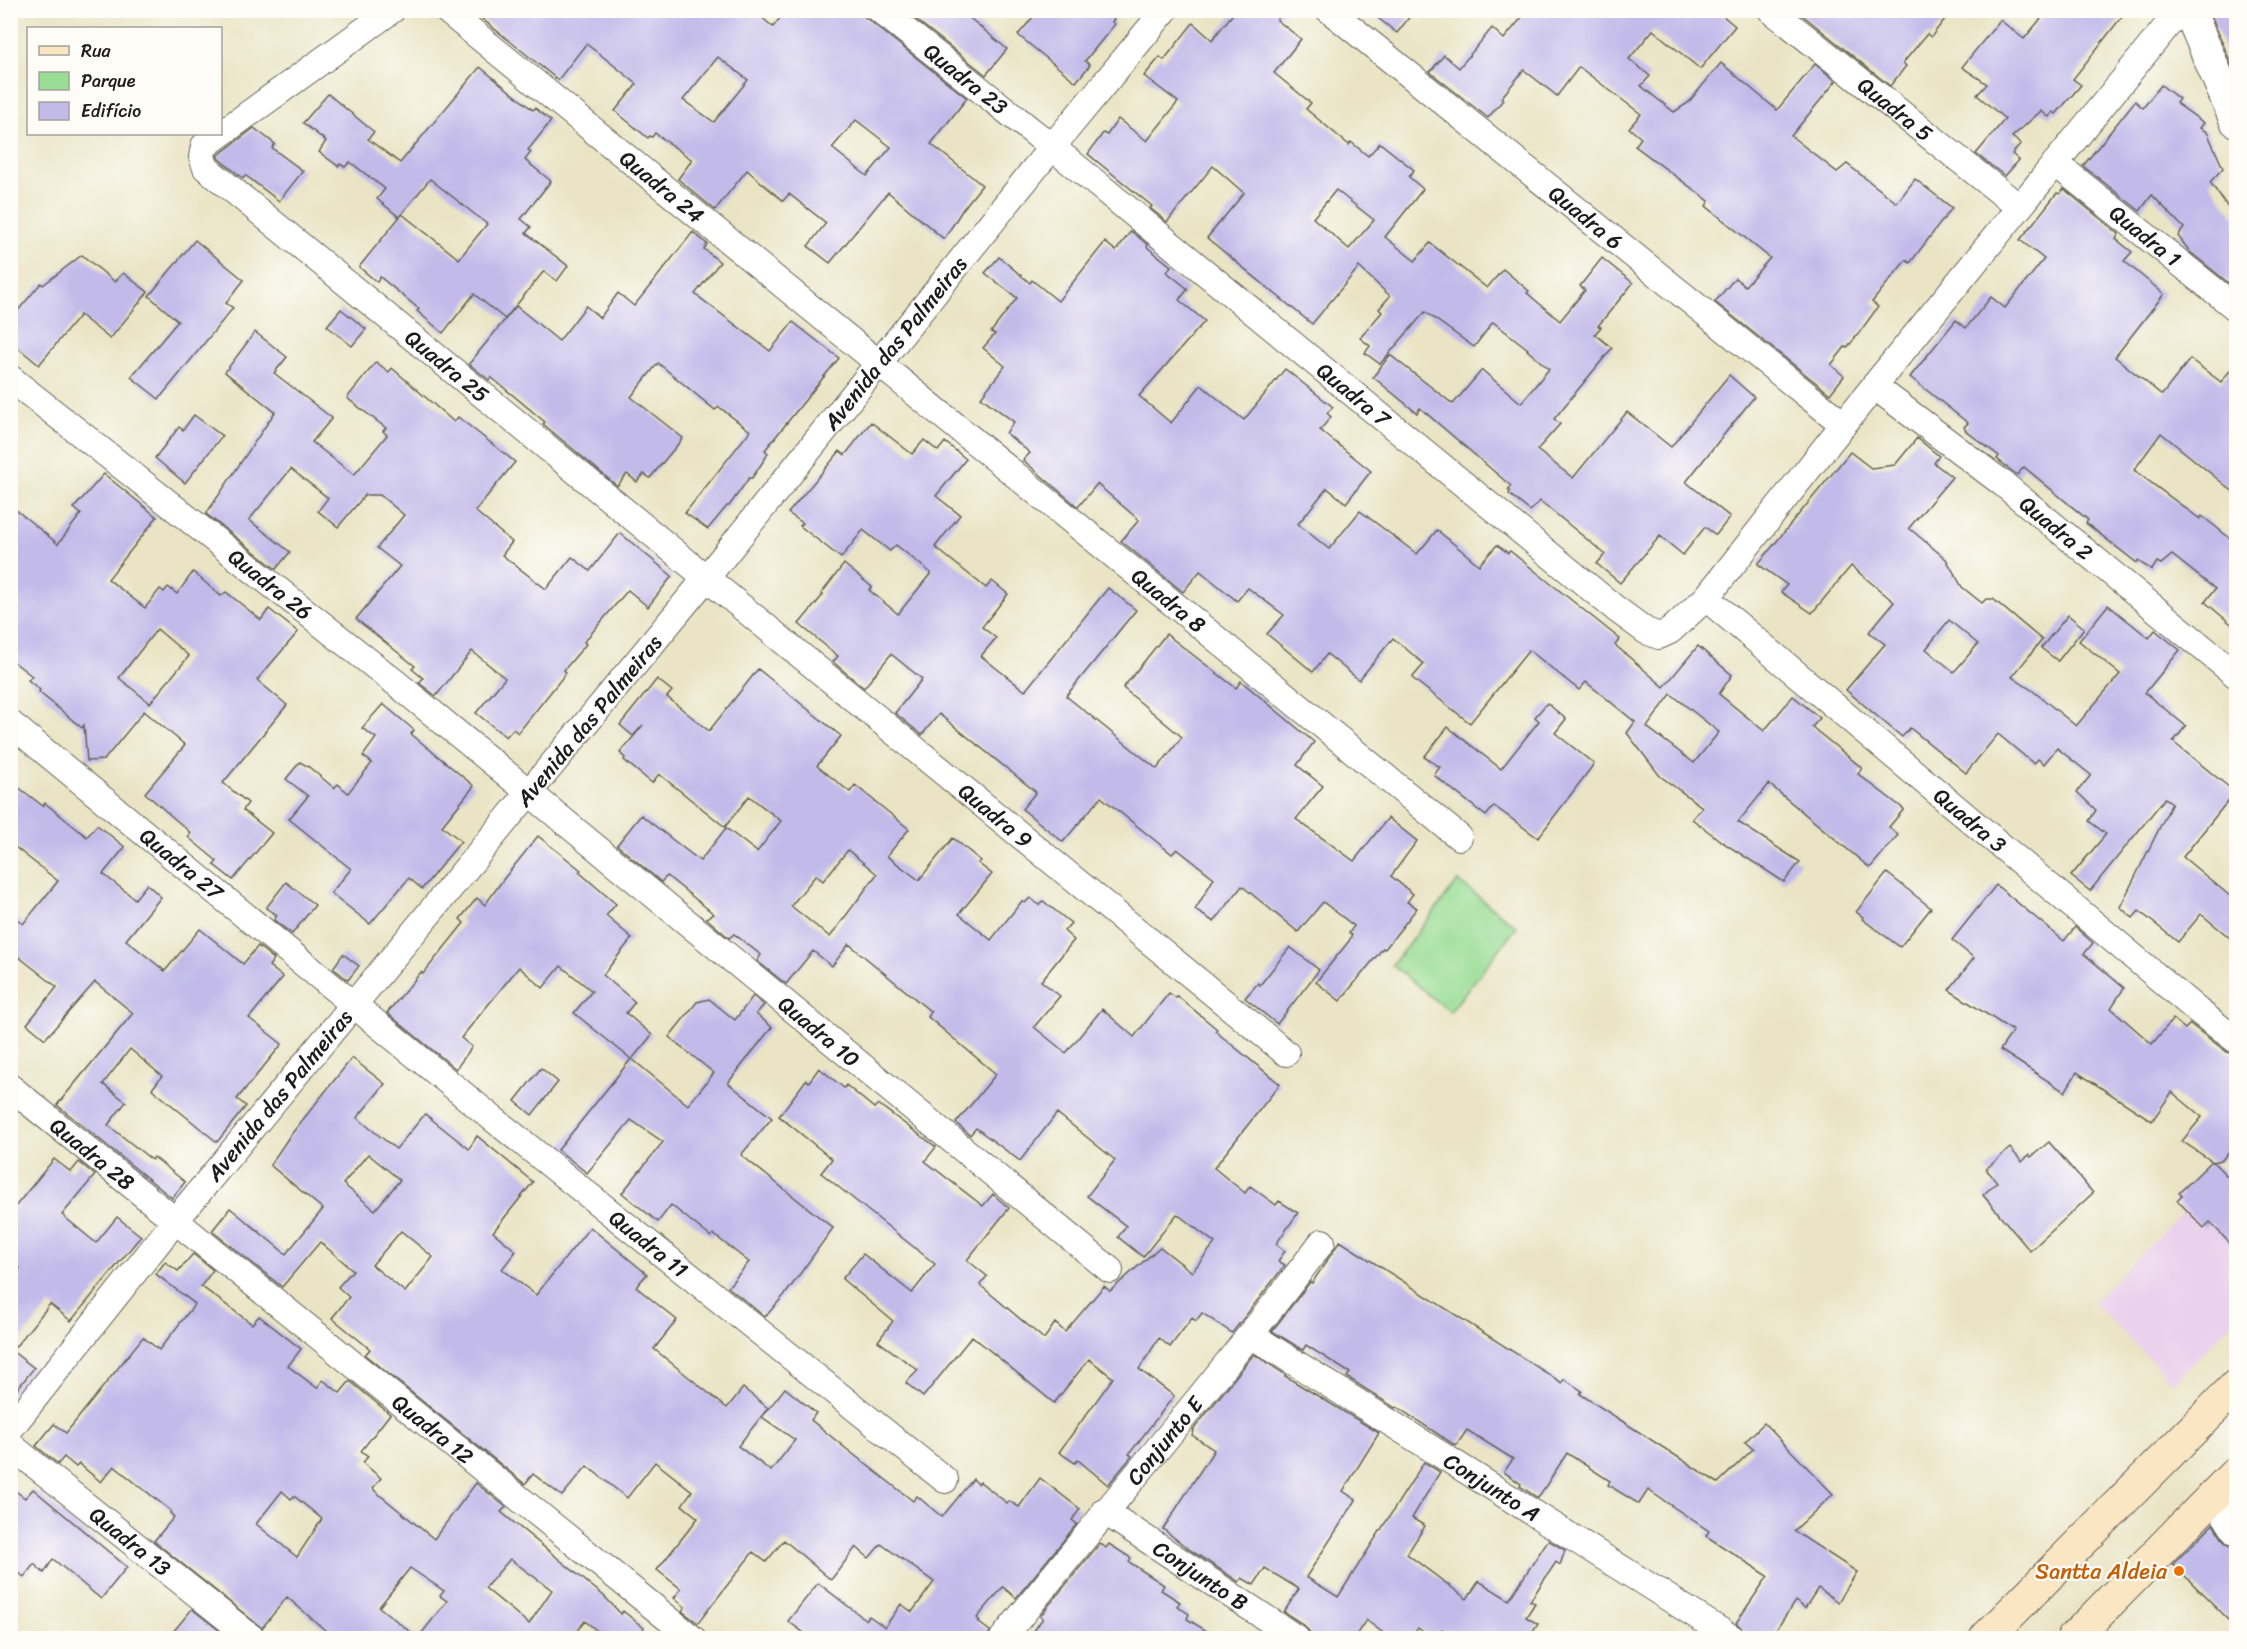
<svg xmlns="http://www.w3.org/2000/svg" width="2247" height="1649" font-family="Sriracha,sans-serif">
<rect width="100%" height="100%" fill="#fdfcf7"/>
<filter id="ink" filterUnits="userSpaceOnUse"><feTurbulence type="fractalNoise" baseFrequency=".0167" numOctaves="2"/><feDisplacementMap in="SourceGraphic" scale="12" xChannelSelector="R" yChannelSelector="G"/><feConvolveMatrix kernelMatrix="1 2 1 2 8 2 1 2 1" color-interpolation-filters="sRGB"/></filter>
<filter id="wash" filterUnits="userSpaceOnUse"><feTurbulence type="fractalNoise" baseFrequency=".008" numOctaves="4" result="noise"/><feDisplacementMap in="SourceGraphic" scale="24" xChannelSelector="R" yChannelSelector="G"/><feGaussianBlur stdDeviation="1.35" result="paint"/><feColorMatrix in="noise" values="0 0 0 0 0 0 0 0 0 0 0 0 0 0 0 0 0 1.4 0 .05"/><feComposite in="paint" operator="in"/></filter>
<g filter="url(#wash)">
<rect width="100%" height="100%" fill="#eae4c5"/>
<path fill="#ead1ec" d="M2212,1161L2234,1183L2236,1180V1319L2173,1383L2093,1302L2183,1212L2172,1200Z"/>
<path fill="#9add94" stroke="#5b7c58" stroke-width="1.5" d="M1458,881L1517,927L1450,1012L1392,965Z"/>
<g id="blocks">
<g fill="#c2bbea" fill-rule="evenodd">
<path d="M471,10H753L773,27L786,10H856L967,98L931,144L982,185L963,209L944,239L888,192L830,263L808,246L826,223L789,194L783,201L747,170L715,210L678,179L692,160L655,133L652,137L650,136L648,138L615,111L637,84L601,55L586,44L558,80ZM718,57L748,80L714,122L683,100ZM856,120L891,147L867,176L832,148Z"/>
<path d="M920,10H960L1007,49L986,75L914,18Z"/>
<path d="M1039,10H1104L1114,19L1112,22L1115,24L1085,61L1090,65L1076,82L1018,35Z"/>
<path d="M1236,10H1284L1277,20L1301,39L1274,73L1311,103L1306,109L1349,145L1351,142L1368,156L1380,143L1414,170L1409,177L1423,189L1385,237L1415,261L1430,243L1487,288L1503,269L1529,291L1527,293L1560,321L1585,290L1580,286L1602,258L1633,283L1598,326L1601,327L1595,334L1612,348L1554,419L1560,424L1537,450L1573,478L1627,412L1671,447L1729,375L1754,397L1686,482L1730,517L1716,535L1705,527L1683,555L1660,536L1620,583L1597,564L1605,554L1540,501L1530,511L1509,494L1510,492L1508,490L1511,486L1420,408L1417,413L1373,377L1390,355L1453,404L1482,370L1521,403L1549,369L1527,350L1528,349L1493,322L1474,347L1425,312L1380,364L1365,353L1370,346L1360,338L1382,312L1379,309L1390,296L1359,267L1312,324L1207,238L1244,193L1213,166L1167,222L1150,208L1152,206L1088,154L1103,133L1107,135L1118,119L1147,141L1178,102L1144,76L1160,57L1164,60L1193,23L1212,40ZM1336,190L1374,220L1349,249L1313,218Z"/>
<path d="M1368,10H1415L1397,33Z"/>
<path d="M1528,10H1716L1735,26L1700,69L1653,30L1629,59L1650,76L1641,86L1674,112L1688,103L1721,63L1777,110L1815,64L1836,81L1791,136L1837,172L1847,164L1897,203L1915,179L1952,208L1910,263L1906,260L1872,302L1878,307L1859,333L1847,348L1845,347L1831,365L1844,376L1830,394L1715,302L1735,278L1745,286L1770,258L1706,206L1709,201L1635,146L1641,138L1629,128L1641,114L1579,67L1557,96L1524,70L1501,98L1503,100L1488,118L1430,72L1444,55L1459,68L1492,28L1504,39Z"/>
<path d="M1796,10H1952L1931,37L1927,34L1903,63L1906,66L1890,86Z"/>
<path d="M2048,10H2127L2073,79L2081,85L2056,114L2053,112L2049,117L2041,111L2012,137L2021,144L2012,154L2019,160L2005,176L1976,154L2005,119L1977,95L1987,84L1962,67L2000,20L2024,39Z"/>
<path d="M2209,10H2236V76Z"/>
<path d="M480,67L533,110L535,108L551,121L528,150L531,152L525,160L551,181L521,219L531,227L526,233L568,266L557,281L544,271L505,319L474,294L443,333L417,311L419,309L380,277L377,282L359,267L402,214L459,259L487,224L430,179L399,217L377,199L385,189L350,162L345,167L340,164L338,166L319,152L326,141L303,123L328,94L374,132L368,139L400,163Z"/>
<path d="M2161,85L2179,99L2176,103L2204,123L2200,128L2207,132L2223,168L2210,182L2236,219V289L2190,252L2178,236L2184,228L2152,195L2140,211L2083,166L2135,101L2143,108Z"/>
<path d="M254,128L275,144L272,148L303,171L279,201L245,175L243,178L219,159L217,156Z"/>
<path d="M2064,189L2119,234L2116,239L2132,252L2124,261L2164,294L2115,357L2162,395L2190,359L2221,382L2236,363V494L2161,433L2134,470L2200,519L2202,516L2236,543V628L2205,602L2215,589L2172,555L2161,564L2157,562L2152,570L2138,561L2137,563L2086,523L2088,520L2024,467L2017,475L1997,459L1999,456L1966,431L1964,427L1968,423L1910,377L1956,320L1966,328L1991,297L2005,308L2044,259L2020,240L2057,193L2060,194Z"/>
<path d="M1131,231L1148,245L1147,247L1171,266L1167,272L1188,289L1179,300L1205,321L1139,396L1171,423L1201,385L1244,420L1285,369L1333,407L1327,413L1331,417L1320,430L1371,471L1346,503L1327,488L1298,524L1329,549L1360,511L1417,554L1437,530L1479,565L1497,545L1508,553L1510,551L1620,639L1615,645L1664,687L1698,646L1732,675L1719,694L1764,731L1793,696L1820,718L1812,727L1862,768L1858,774L1904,809L1889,827L1898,835L1870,868L1769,784L1738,822L1800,862L1784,882L1722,842L1692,819L1702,807L1660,776L1627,733L1635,722L1586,682L1579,690L1529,650L1470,723L1412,678L1424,664L1393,638L1359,680L1327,654L1313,672L1267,634L1284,615L1248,588L1237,601L1200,571L1183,592L1121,541L1139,520L1097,484L1078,507L1023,460L1030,453L1006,433L1014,422L981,397L1005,366L983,348L995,334L991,332L1017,298L985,273L999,257L1030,283L1032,280L1058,301L1105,242L1116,251ZM1671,694L1719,732L1694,763L1647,727Z"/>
<path d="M693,232L707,244L704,249L720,262L695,294L770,351L793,322L839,358L765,450L768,453L766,457L752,478H749L729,506H727L708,529L685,513L750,431L719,407L715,410L658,363L631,397L683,438L650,478L644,474L637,482L627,474L617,486L543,424L545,422L491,377L489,380L469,364L516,306L559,341L586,306L600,318L618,293L634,306Z"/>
<path d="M195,240L244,280L226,303L233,308L159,399L131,377L178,321L149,296Z"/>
<path d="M82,255L115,282L123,273L148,292L110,339L80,315L39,365L10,341V320L41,283L43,285Z"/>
<path d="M341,309L366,329L352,346L327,326Z"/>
<path d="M255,332L287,357L274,373L332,418L312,442L354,475L387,435L383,431L386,428L347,398L376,362L389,372L392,368L454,422L458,417L515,462L475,511L512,542L502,555L546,589L572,557L590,571L620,533L672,576L648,607L628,590L584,642L586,644L564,670L566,673L518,733L513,729L506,737L476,713L505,678L472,651L436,696L419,683L423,678L412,669L415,666L356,619L400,566L377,548L404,515L380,495H365L338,527L318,511L328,498L291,469L249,520L290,552L276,569L206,514L275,412L225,372Z"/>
<path d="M194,415L222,436L185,483L155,458L179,427L183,430Z"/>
<path d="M871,422L912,454L924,440L938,451L945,442L966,459L936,496L960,515L935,547L986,588L992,581L1008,594L982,627L996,638L981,656L1025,691L1108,588L1136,610L1066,696L1157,769L1182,737L1123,688L1166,634L1236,688L1241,681L1314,742L1297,765L1323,786L1296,819L1354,861L1388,818L1417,841L1391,876L1413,894L1407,902L1417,908L1385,949L1383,948L1340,1001L1316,982L1349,941L1352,935L1349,933L1354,926L1323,902L1298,932L1242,886L1214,922L1195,910L1214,878L1177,849L1172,854L1101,797L1063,842L1022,809L1036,792L939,714L922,735L895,713L922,679L891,654L864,688L833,662L838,656L799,624L823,595L821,594L844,564L872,587L869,590L898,614L931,573L896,545L890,551L863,530L841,558L800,526L803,523L788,513L840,451L845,455Z"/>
<path d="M1917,438L1939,456L1934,463L1952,477L1909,528L1946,559L1962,587L1982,603L1986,599H1993L2042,640L2012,677L2033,691L2076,726L2120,674L2079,641L2108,605L2149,638L2155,630L2180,650L2145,693L2186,726L2173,742L2235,792L2183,857L2236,901V943L2201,914L2178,942L2139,911L2133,918L2120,907L2172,803L2165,798L2090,891L2071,876L2106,834L2089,821L2096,810L2077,792L2091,775L2057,748L2044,764L2038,759L2034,764L1998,734L1966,773L1910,728L1902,737L1846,690L1885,644L1869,632L1894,602L1851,566L1812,613L1781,592L1787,585L1758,564L1850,452L1871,468L1895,465ZM1949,620L1978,644L1954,672L1926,649Z"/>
<path d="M104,474L157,517L108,579L145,608L160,589L164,592L168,587L177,594L193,572L221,596L226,592L261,620L269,609L298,632L257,680L287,705L223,783L248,803L243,810L272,833L233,880L214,865L217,861L188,837L191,833L145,793L185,745L144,711L104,760L87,761L84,725L82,728L39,692L40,690L28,680L32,676L10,659V505L58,544L81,514L74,508ZM157,629L189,656L150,703L119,678Z"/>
<path d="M2068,615L2084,628L2058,661L2041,648Z"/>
<path d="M758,669L841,736L817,766L850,792L855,785L909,829L887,856L919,880L953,838L981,861L978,863L992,874L959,914L991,940L1022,901L1025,903L1030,898L1039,905L1043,901L1071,923L1064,931L1074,940L1041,981L1060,996L1034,1027L1066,1053L1102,1009L1134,1037L1169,993L1176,998L1177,996L1217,1029L1215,1031L1280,1084L1214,1168L1245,1193L1250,1186L1276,1205L1279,1201L1298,1213L1276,1244L1285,1251L1278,1261L1285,1265L1232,1333L1202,1313L1196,1321L1192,1318L1170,1347L1159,1338L1139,1369L1174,1396L1129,1454L1132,1456L1108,1485L1078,1460L1075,1463L1059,1452L1113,1378L1089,1359L1054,1403L972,1336L923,1397L906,1383L918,1370L878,1341L893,1321L842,1279L863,1254L912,1293L935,1264L821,1173L832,1159L779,1116L806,1080L809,1082L819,1068L844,1088L846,1085L874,1108L878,1104L936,1147L925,1161L983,1206L993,1194L1009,1208L967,1260L987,1276L980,1285L1044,1339L1055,1323L1065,1332L1104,1286L1110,1291L1160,1247L1192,1272L1215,1243L1177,1214L1143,1257L1118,1237L1126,1226L1087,1196L1115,1160L1057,1113L1020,1161L976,1128L970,1135L956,1123L996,1074L928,1017L931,1012L849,944L832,966L813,951L786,984L757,961L761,955L734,934L729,938L706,918L714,914L667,876L661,882L617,845L641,815L700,861L726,828L757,852L781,821L749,796L725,827L659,774L652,783L624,760L625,758L620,753L643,725L633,736L620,725L657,679L672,691L667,697L709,731ZM848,850L877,874L830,937L791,906L816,875L823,881Z"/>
<path d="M1547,703L1566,719L1555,733L1594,764L1538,838L1494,806L1486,816L1434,775L1440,767L1424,757L1448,727L1501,769L1539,721L1535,717Z"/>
<path d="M383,704L414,730L411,734L474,786L442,826L461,841L422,889L409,878L370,924L331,893L351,869L289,819L308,796L286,779L300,762L309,767L334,788L338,784L348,793L372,763L363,756L376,738L362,728Z"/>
<path d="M10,781L43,806L45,803L87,837L97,825L125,847L103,874L135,899L147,884L161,897L126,940L165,971L200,929L243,964L258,946L274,959L269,966L283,977L249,1018L282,1044L237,1099L246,1106L217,1142L152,1089L162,1076L130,1049L103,1084L126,1102L108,1125L152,1160L154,1157L185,1182L172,1198L57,1105L133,1013L95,982L45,1039L27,1024L57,987L10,950V913L23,924L58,881L10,843Z"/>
<path d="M538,836L581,870L579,872L616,904L606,916L632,938L603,975L635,1002L626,1013L652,1035L632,1059L688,1105L714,1073L669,1037L697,1002L709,999L735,1020L753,996L764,1005L756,1014L772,1027L728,1083L772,1118L741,1155L833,1228L787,1292L765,1317L728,1287L749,1262L713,1234L711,1237L671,1205L658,1222L622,1193L663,1142L631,1120L587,1173L558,1150L631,1059L574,1013L592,991L561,966L543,988L519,967L461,1038L472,1047L456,1069L387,1013L421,972L423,974L464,923L460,919L477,898L485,905L502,881Z"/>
<path d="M1887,873L1931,908L1900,947L1862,919L1863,917L1856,912Z"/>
<path d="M286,882L315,905L292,934L274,920L277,915L266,908Z"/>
<path d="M1996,885L2064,941L2075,927L2093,943L2084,954L2124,988L2111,1008L2152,1044L2173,1019L2185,1029L2190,1024L2227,1052L2236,1055V1143L2222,1160L2213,1162L2182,1141L2202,1117L2172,1092L2152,1121L2077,1072L2065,1092L2000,1050L2013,1031L1949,990L1974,958L1952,940Z"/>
<path d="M1290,947L1319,970L1277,1024L1245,998L1258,983L1260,985Z"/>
<path d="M343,954L359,966L348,980L333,968Z"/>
<path d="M352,1058L385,1084L357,1118L396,1149L425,1114L469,1149L477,1136L533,1182L493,1232L516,1251L502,1269L536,1295L590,1227L647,1274L636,1287L677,1320L654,1349L727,1408L743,1388L768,1408L738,1446L771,1471L795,1440L762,1417L785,1388L816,1413L811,1420L844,1447L913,1501L917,1496L942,1517L973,1479L978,1484L980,1482L1007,1503L1009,1501L1019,1507L1040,1478L1080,1509L1072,1520L1077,1524L1016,1598L1003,1587L977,1618L980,1621L978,1622L990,1631L988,1638H811L788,1621L818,1583L866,1620L869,1616L885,1627L901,1604L912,1612L934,1582L881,1544L869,1558L856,1547L831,1580L784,1540L766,1562L753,1552L698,1623L682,1611L685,1607L674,1598L681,1589L657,1570L698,1518L682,1505L692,1491L655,1462L627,1498L587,1466L562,1496L533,1474L525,1484L365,1355L370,1349L332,1318L349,1297L338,1287L353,1270L320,1242L282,1287L212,1231L230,1208L286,1254L323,1209L270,1165L289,1137ZM368,1154L400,1180L375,1210L343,1184ZM401,1231L433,1257L405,1292L372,1265Z"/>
<path d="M541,1068L558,1082L532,1115L515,1101Z"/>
<path d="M2049,1142L2093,1193L2030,1251L1983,1195L1997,1182L1986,1169L2010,1148L2022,1162L2029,1155L2031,1157Z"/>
<path d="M54,1159L71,1172L79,1162L95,1175L62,1215L96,1243L117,1217L141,1236L71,1321L50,1304L12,1351L34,1368L10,1398V1280L20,1268L10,1261V1213Z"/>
<path d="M2212,1161L2236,1185L2230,1188L2236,1197V1250L2210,1222L2204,1228L2177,1200L2182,1195L2179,1193Z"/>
<path d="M1340,1241L1562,1383L1564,1379L1582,1391L1580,1394L1718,1483L1753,1449L1745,1442L1764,1423L1833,1494L1794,1531L1857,1572L1838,1602L1818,1588L1805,1608L1795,1601L1771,1638H1747L1745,1631L1736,1623L1768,1576L1706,1536L1709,1531L1648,1490L1639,1504L1608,1485L1610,1481L1567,1453L1538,1498L1520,1486L1521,1484L1504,1472L1513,1459L1467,1430L1456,1446L1397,1407L1395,1408L1347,1377L1350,1373L1306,1345L1303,1350L1272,1331L1310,1282L1312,1283Z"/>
<path d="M193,1254L213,1270L201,1286L252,1324L259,1316L301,1349L288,1366L317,1388L323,1380L340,1393L350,1381L390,1414L361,1451L368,1456L363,1463L381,1478L373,1488L375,1491L434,1539L476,1483L506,1507L501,1512L604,1596L621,1614L623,1611L644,1628L635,1638H606L585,1621L571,1638H334L287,1597L262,1628L154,1541L174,1517L170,1513L171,1511L114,1466L101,1482L79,1464L76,1467L64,1457L58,1464L36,1446L54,1424L66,1433L143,1337L159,1350L195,1304L156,1274L165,1262L178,1271ZM282,1491L291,1499L294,1496L322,1519L297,1557L256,1524ZM510,1559L552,1590L529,1624L485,1588ZM410,1568L444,1591L440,1596L447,1601L418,1638L379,1607Z"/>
<path d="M1254,1354L1286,1375L1285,1376L1379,1433L1343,1491L1356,1500L1306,1577L1338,1597L1424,1462L1440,1472L1412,1518L1425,1526L1407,1554L1467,1599L1479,1581L1509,1600L1548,1540L1565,1550L1560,1565L1556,1562L1530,1601L1535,1603L1526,1617L1538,1624L1529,1638H1456L1442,1629L1435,1638H1432L1418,1628L1411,1638H1390L1366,1620L1354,1638H1314L1304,1625L1284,1612L1299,1589L1265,1568L1254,1585L1242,1578L1239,1582L1190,1550L1163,1529L1214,1450L1192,1435L1194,1431L1193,1430Z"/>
<path d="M10,1487L25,1498L33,1489L127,1567L101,1599L53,1559L44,1573L34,1564L24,1577L10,1566Z"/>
<path d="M2213,1524L2224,1541L2229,1546L2236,1548V1627L2173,1564Z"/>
<path d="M1100,1543L1106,1548L1109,1544L1131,1558L1129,1562L1164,1585L1161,1590L1180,1602L1177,1606L1189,1614L1187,1619L1218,1638H1029L1043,1618L1040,1616Z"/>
<path d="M192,1609L229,1638H168Z"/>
</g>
</g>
</g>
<g filter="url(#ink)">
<use href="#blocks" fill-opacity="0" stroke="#646257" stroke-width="1.5"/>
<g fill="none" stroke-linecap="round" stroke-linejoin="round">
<defs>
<g id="minor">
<path id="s1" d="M392,10L204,146L202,157L206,168L1286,1053"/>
<path id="s2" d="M446,10L1459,837"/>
<path id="s3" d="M880,10L1052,147L1616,609L1646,631L1659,636L1670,631L1706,598L1874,386L2180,10"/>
<path id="s4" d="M1329,10L1843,424"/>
<path id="s5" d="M1771,10L2019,207"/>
<path id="s6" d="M2055,163L2236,308"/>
<path id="s7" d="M10,378L396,683L1110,1270"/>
<path id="s8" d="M1874,386L2002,483L2236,675"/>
<path id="s9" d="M1706,598L2198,1011L2236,1040"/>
<path id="s10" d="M10,723L492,1118L945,1480"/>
<path id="s11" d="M10,1087L692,1638"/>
<path id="s12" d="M1251,1335L1732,1638"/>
<path id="s13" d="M10,1429L175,1221L707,577L1052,147L1165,10"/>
<path id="s14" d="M10,1445L252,1638"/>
<path d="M2213,1496L2236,1533"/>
<path id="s15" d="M1104,1511L1296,1638"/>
<path id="s16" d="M1003,1638C1109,1506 1220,1377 1322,1242"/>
</g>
<path id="tertiary" d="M2189,10L2236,121"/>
<g id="secondary">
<path d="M1986,1638L2236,1386"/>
<path d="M2074,1638L2236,1473"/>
</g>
</defs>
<use href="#minor" stroke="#646257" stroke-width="28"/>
<use href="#tertiary" stroke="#646257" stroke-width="34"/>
<use href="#secondary" stroke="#646257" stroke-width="35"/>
<use href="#minor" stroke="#fff" stroke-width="26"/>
<use href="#tertiary" stroke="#fff" stroke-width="32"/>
<use href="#secondary" stroke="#fbe6c3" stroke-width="33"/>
</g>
</g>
<circle fill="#e8710a" stroke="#fdfcf7" stroke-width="2" cx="2179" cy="1571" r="6"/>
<g text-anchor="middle" stroke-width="4.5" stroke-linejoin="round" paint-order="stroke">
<g font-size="22" fill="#1c1c1c" stroke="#fdfcf7">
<text dy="8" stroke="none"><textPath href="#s3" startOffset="110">Quadra 23</textPath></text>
<text dy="8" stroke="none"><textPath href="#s5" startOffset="159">Quadra 5</textPath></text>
<text dy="8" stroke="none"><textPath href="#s2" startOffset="279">Quadra 24</textPath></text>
<text dy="8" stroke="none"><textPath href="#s4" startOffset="330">Quadra 6</textPath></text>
<text dy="8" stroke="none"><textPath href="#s6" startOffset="116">Quadra 1</textPath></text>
<text dy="8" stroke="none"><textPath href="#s13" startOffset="1401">Avenida das Palmeiras</textPath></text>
<text dy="8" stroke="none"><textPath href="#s1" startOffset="567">Quadra 25</textPath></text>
<text dy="8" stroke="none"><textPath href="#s3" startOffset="610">Quadra 7</textPath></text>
<text dy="8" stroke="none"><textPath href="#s8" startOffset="231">Quadra 2</textPath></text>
<text dy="8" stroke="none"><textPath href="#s7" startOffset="332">Quadra 26</textPath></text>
<text dy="8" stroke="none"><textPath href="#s2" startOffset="933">Quadra 8</textPath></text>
<text dy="8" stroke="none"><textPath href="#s13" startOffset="915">Avenida das Palmeiras</textPath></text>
<text dy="8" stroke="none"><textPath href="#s1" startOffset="1276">Quadra 9</textPath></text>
<text dy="8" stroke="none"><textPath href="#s9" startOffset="345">Quadra 3</textPath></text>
<text dy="8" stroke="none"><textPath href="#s10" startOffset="222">Quadra 27</textPath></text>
<text dy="8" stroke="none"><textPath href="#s7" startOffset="1040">Quadra 10</textPath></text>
<text dy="8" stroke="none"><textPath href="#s13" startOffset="429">Avenida das Palmeiras</textPath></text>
<text dy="8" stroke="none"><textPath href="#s11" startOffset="106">Quadra 28</textPath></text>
<text dy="8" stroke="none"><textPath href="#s10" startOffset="824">Quadra 11</textPath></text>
<text dy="8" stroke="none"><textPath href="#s11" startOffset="544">Quadra 12</textPath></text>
<text dy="8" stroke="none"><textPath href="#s16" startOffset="255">Conjunto E</textPath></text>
<text dy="8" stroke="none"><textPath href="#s12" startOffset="285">Conjunto A</textPath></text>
<text dy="8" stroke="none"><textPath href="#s14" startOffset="154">Quadra 13</textPath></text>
<text dy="8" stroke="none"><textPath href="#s15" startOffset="116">Conjunto B</textPath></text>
</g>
<g font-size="22" fill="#c56008" stroke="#fdfcf7" text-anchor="end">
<text x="2167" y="1579">Santta Aldeia</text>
</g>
</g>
<rect width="2247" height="1649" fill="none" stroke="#fdfcf7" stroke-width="36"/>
<rect x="27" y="27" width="195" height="108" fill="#fdfcf7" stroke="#a3a29f" stroke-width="1.5"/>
<rect x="39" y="46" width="30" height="9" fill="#fbe6c3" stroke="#a3a29f" stroke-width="1.5"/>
<text x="81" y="57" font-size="18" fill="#1c1c1c">Rua</text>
<rect x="39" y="72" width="30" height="18" fill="#9add94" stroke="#a3a29f" stroke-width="1.5"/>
<text x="81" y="87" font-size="18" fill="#1c1c1c">Parque</text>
<rect x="39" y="102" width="30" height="18" fill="#c2bbea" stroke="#a3a29f" stroke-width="1.5"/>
<text x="81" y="117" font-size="18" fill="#1c1c1c">Edifício</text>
</svg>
